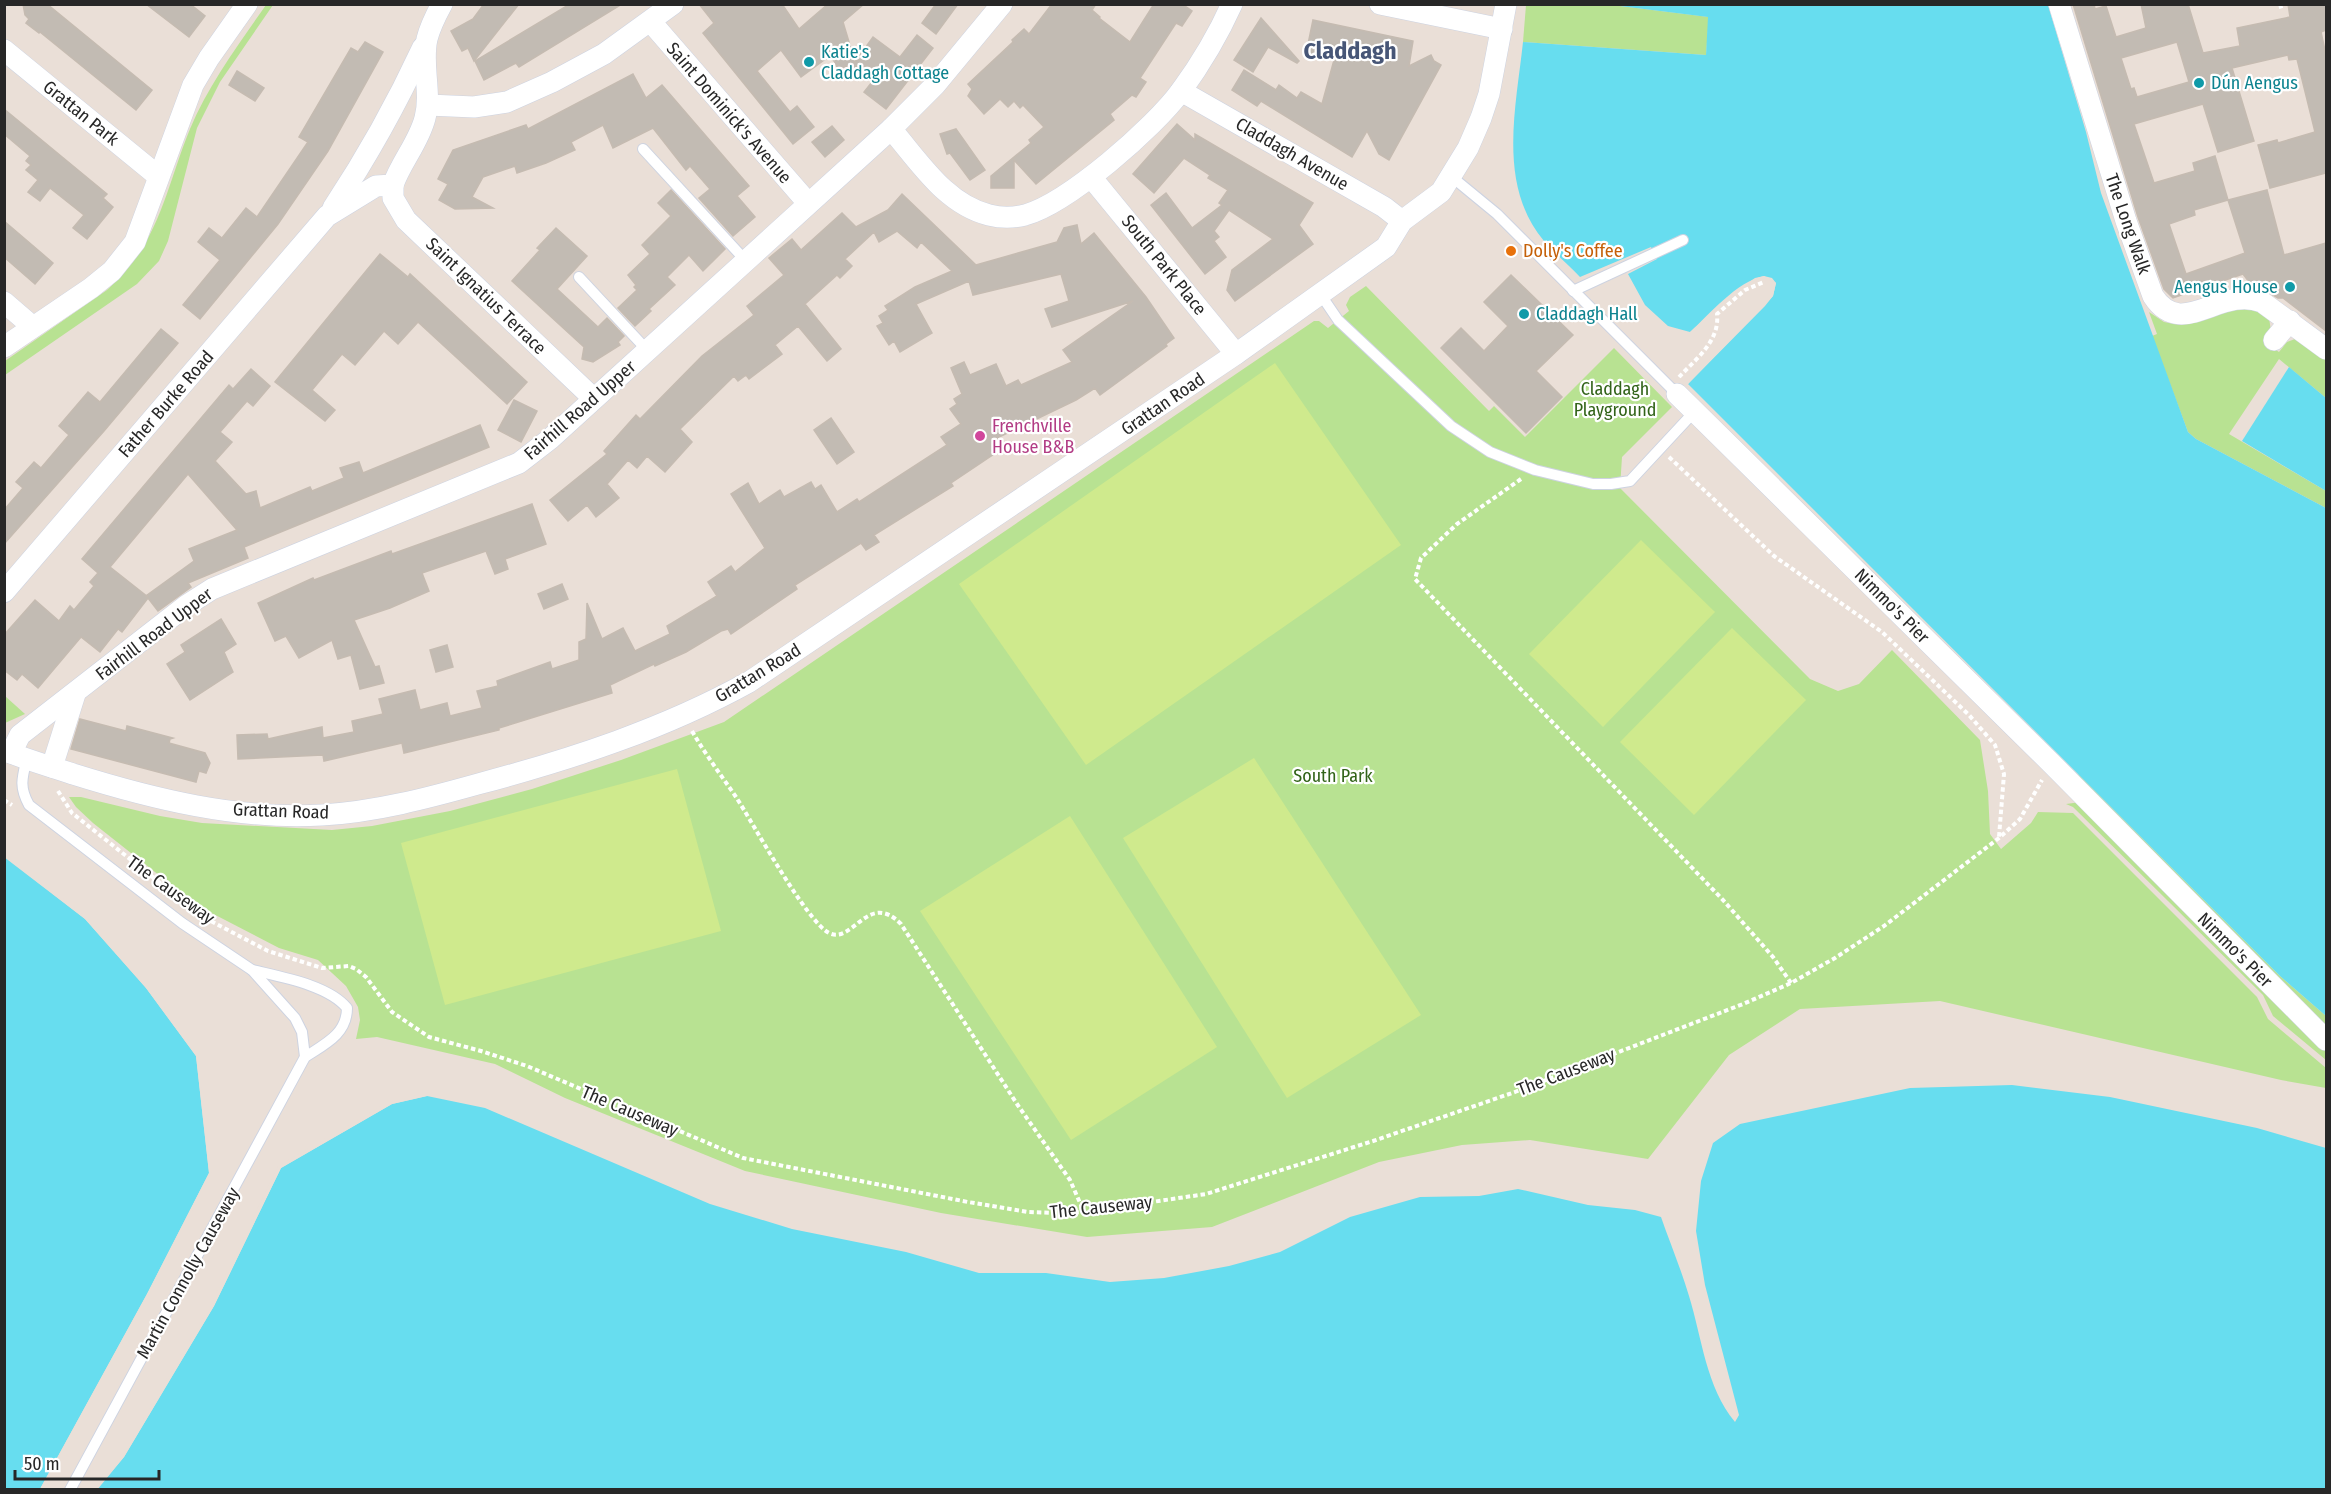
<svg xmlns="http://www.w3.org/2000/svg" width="2331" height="1494" font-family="'Fira Sans Condensed',sans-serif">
<rect width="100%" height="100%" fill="#eadfd7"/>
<g fill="#b8e292">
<path d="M266,5H273L220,82L197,128L168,241L159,261L137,284L5,375V361L107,290C160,243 165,190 190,129C209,84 238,45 266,5Z"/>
<path d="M1526,5H1612L1709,17L1706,55L1523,42Z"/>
<path d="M1366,286L1489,411L1494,406L1525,437L1614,348L1672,407L1622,457L1620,488L1810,679L1838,691L1859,684L1892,650L1980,740L1988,791L1990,834L2001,849L2031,823L2038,812L2073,813L2257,997L2268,1019L2326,1068V1088L2281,1080L1940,1001L1800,1009L1729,1055L1648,1159L1530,1140L1462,1145L1379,1162L1212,1227L1087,1237L941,1213L745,1171L565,1098L495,1064L377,1037L356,1039L360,1020L358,1007L346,986L318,960L279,948L198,906L93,823L76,807L69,797H81L160,816L202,823L332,830L372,826L450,811L532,789L621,760L724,722L1314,321H1319L1328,328L1349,311L1346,305L1350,297Z"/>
<path d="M2247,306L2269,318L2271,331L2264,342L2279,352L2287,342L2295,339L2326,357V398L2279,359L2229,434L2326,491V508L2196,439L2188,432L2152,336L2157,334L2149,312L2164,322L2180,325Z"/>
<path d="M5,696L25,714L5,723Z"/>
<path d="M2078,774L2280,976L2326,1016V1035L2082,782Z"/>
<path d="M2081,802L2326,1046V1060L2273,1016L2263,995L2073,807L2066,804Z"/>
</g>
<g fill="#cfea8d">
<path d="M1275,363L1401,545L1086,765L959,584Z"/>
<path d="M1641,540L1715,612L1603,727L1529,654Z"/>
<path d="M1732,628L1806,700L1694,815L1620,742Z"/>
<path d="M1254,758L1421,1015L1287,1098L1123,838Z"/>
<path d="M677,769L721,931L445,1005L401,843Z"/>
<path d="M1070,816L1217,1047L1071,1140L920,911Z"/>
</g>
<g fill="#67ddef">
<path d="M1612,5H2048L2086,132L2101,193L2188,432L2196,439L2326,508V1016L2280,976L1688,384L1765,306L1773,296L1776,283L1764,276C1736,282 1711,313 1690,332L1668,326L1645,305L1628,274L1657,259L1651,247L1580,277C1569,265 1555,254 1544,241C1497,185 1516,108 1523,42L1706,55L1708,17Z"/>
<path d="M2289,367L2326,398V491L2242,441Z"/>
<path d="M4,857L85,919L146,988L196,1056L209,1173L147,1294L40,1489H5Z"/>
<path d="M2012,1085L2110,1097L2257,1128L2326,1148V1489L97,1490L124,1457L214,1306L281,1168L392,1104L427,1096L485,1108L710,1204L792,1229L906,1252L979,1273H1046L1110,1282L1164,1278L1229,1266L1280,1252L1350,1217L1420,1197L1479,1196L1518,1189L1588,1205L1635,1210L1661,1217C1670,1243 1681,1269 1689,1296C1702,1338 1706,1387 1735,1422L1739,1415L1705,1285L1696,1231L1701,1181L1713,1143L1740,1124L1910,1088Z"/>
</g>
<g fill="#eadfd7">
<path d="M1764,276L1772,278L1776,283L1773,296L1688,384L1686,382L1771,294L1773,284L1771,281L1764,280L1756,281L1733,297L1692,334H1688L1731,295L1755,278Z"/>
<path d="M4,854L87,917L149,986L198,1054L212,1173L149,1295L43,1490L40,1489L147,1294L209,1173L196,1056L146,988L85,919L5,857Z"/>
<path d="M419,1095L427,1096L392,1104L281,1168L214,1306L124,1457L97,1489L94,1490L122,1455L211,1304L278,1166L390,1101Z"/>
</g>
<g fill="#c2bbb3" stroke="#c5bbb1" stroke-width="1.5" fill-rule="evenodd">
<path d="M23,4H47L152,90L136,110L40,32L39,33L26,23L29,19L25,15Z"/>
<path d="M146,4H190L205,16L189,37Z"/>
<path d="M484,4H519L474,61L468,48L462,51L451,31L473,19Z"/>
<path d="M570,4H622L519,67L516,63L484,80L475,61Z"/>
<path d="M699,4H782L799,29L828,4H864L843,22L855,62L873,37L900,57L917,35L933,48L886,109L864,92L872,82L851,66L853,64L838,69L831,55L801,77L781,50L757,71L790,112L797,106L814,127L793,144L703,33L714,23Z"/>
<path d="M936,4H958L936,34L922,23Z"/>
<path d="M1052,4H1096L1092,10L1100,17L1099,18L1130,42L1154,4H1182L1192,11L1182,26L1176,23L1140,78L1146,82L1136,97L1132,95L1110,114L1114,120L1036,184L1014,160V188H991V176L1031,143L1029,140L1044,127L1023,105L1020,108L1014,101L1008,107L1000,99L984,114L968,96L972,89L968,84L1013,42L1012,40L1024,29L1029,34Z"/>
<path d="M2073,4H2094L2095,9L2106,6L2116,37L2146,28L2141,4H2188L2203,53L2240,46L2237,28L2290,17L2288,4H2326V30L2321,32L2326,55V173L2270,188L2258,145L2277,140L2278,143L2315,132L2297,59L2289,60L2288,55L2232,68L2254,141L2218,152L2203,104L2134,124L2154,183L2195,171L2193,163L2215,156L2228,200L2194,210L2195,215L2169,224L2186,274L2245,253L2228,200L2267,190L2284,255L2326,243V331L2283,298H2278L2265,290L2253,287L2243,274L2173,298L2164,289L2138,217ZM2177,42L2189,82L2137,97L2134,88L2131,89L2121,58Z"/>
<path d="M1261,18L1299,61L1297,63L1268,47L1253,72L1234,60Z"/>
<path d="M1313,20L1413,41L1409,66L1431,55L1434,61L1441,65L1389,160L1379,154L1367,131L1352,157L1261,101L1257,106L1232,90L1244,70L1276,90L1279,85L1297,98L1301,92L1322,104L1334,60L1306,54Z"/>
<path d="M365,42L383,52L328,151L278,224L200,319L183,305L220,260L198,242L209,228L222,238L246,208L257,217L308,142L299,137L351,48L358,52Z"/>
<path d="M237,71L264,88L255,101L229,85Z"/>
<path d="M633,74L646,98L662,85L749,186L737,196L755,217L733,236L699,198L710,189L690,166L686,170L653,128L613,148L603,125L571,142L575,150L546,163L517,173L515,166L483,177L472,197L493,208L455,209L439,200L448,184L438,179L453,150L526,125L528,129Z"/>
<path d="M4,109L107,194L103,198L113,207L87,239L73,228L84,215L50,188L40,201L28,192L38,180L26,170L31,165L26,161L30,156L4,134Z"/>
<path d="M1177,124L1195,140V134L1313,203L1299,225L1313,244L1235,301L1227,290L1232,270L1273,239L1229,210L1214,231L1219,237L1214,241L1226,257L1205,274L1151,205L1166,193L1192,228L1222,205L1219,203L1228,190L1208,178L1210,175L1184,158L1154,193L1133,174Z"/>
<path d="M832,126L844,140L825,157L812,142Z"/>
<path d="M956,129L985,170L970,180L950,153L947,154L940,134Z"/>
<path d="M671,190L725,249L703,271L689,255L667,277L675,285L649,309L651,311L635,326L618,308L637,290L634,287L636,285L628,275L650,254L642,245L671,216L658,203Z"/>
<path d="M902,194L976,265L1057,242L1064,228L1077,225L1081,244L1094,233L1146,297L1174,338L1166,344L1167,346L1100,395L1095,388L1076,400L997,438L1003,448L951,483L953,486L874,535L879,542L866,550L861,543L795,585L797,589L731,634L728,629L721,631L686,652L655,666L654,664L610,685L612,693L499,728V730L404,753L402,743L324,761L323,755L238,759L237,735L267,734L268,739L322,727L323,738L354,732L352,721L383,714L379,699L415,690L420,710L447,703L450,716L482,708L477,691L498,686L497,681L550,662L552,669L579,660V642L586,639L587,603L602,639L623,628L635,651L670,634L667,626L717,596L708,582L731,566L735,572L765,548L731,494L748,483L759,504L780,490L784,497L811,482L815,489L821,485L837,512L857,499L859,502L947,445L941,437L961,424L950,409L957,404L954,399L962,394L951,368L964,362L970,375L996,364L1006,386L1018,380L1021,385L1072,362L1063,350L1133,301L1052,327L1045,309L1069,301L1061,274L973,295L969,281L916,304L932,333L900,352L894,341L889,345L877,326L883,323L879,316L888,310L885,306L915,287L952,271L921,242L917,248L897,231L879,242L874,232L845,259L852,266L840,278L837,275L805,304L841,349L827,361L798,326L775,345L782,354L749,379L746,375L738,381L734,376L680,429L692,442L665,472L647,456L637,468L628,460L607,484L619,498L596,517L587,505L568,521L550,500L607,454L604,451L636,415L640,419L702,356L754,315L747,306L784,275L769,258L792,239L801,250L842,213L856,227L888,210Z"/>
<path d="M4,221L53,263L35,284L4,257Z"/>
<path d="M556,228L587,256L557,289L598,327L607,318L624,336L618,342L620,345L593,362L582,359L584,347L512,281L540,250L537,248Z"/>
<path d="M380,254L408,277L410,274L527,382L507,404L418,322L398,344L384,331L355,365L342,354L312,390L335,410L325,421L275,382Z"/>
<path d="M1511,275L1573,335L1536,371L1562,397L1526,433L1441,348L1461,328L1484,351L1508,326L1484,302Z"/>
<path d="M161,329L178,343L104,431L4,544V510L23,488L16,482L34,462L41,468L69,435L59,426L88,392L100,402Z"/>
<path d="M251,369L270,386L253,406L247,401L220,432L232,442L215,461L246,494L256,491L260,508L310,487L312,491L344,478L340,468L359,462L363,473L480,425L489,447L244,547L248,558L188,583L191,587L158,611L148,598L122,632L118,629L100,652L81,637L38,688L22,674L17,680L4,670V635L35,600L59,621L70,606L74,610L94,586L90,582L98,573L82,559L229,385L233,389ZM188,474L237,530L189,549L194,561L146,596L148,597L110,567Z"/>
<path d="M514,400L537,411L521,442L498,430Z"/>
<path d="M831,418L854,452L837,464L814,430Z"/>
<path d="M532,504L546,544L505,559L508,569L495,574L486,551L422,573L429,591L390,608L354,620L375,667L379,666L384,683L360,689L351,655L338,659L332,640L299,658L286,636L275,641L258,603L313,578L314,580L391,551L392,554Z"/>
<path d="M562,584L568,599L544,609L538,594Z"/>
<path d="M221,619L236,644L224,652L233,672L190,700L167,664L185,652L181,645Z"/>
<path d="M447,645L453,667L436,672L430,650Z"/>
<path d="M80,719L126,731L127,726L173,738L170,739L169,743L205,753L210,763L206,773L199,771L196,782L71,749Z"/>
</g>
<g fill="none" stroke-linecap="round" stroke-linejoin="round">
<defs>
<g id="lane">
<path d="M643,149L746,261"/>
<path d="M1452,177L1497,214L1677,394"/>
<path d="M579,277L647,350"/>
<path d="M1573,291L1683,240"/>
<path d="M1321,295L1338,320L1451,426L1490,452L1535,470L1593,484H1611L1630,481L1695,411"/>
<path d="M27,758C22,778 19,787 29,805L182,923L252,970L295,1018L302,1032L305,1057"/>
<path d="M70,1490L305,1057C325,1044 347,1034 347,1008C328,985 281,977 252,970"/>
</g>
<g id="street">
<path d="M1380,4L1502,29"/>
<path d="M2059,4L2126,221L2153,296C2182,341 2220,285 2262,302L2326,349"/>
<path d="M651,22L808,203"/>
<path d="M4,50L158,176"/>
<path d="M1181,91L1384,207L1402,221"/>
<path d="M428,105L474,107L507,102L552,82L604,54L673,4"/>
<path d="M891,129C919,161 945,204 989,215C1001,218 1013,218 1025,215C1068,203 1154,128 1181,91C1200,65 1218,35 1232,4"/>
<path d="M1091,177L1236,354"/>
<path d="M393,185V198L406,220L593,398"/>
<path d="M333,208C367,157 397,103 423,47"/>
<path d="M4,302L33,327"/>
<path d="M2274,340L2290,321"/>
<path d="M4,347L91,288L112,271L135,242L193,85L209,58L247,4"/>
<path d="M1677,394L2051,763L2326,1040"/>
<path d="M4,592L327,216L376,186L393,185C401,162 419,142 425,118C432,92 421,65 427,39C430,27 436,15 442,4"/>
<path d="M4,750C26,760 50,766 73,774C153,799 238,820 322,815C375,812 428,798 478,784C572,759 664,729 749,682L1236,354L1386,247L1402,221L1441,192L1468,148L1481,118L1489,94L1506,4"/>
<path d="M11,753L20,735L187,605L212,589L519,463L550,439L891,129L935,85L1002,4"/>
<path d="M52,767L75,694"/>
</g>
</defs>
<use href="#lane" stroke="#cdd3e1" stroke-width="12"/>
<use href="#street" stroke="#cdd3e1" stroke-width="22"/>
<g stroke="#fff" stroke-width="4" stroke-dasharray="4.5 3" stroke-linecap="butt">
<path d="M2280,4L2282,11"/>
<path d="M1679,377C1696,359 1720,341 1717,314L1745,290L1764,282"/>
<path d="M1669,457L1774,556L1882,632L1969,715L1995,745L2004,774L1999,837"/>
<path d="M1521,479L1457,524L1421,558L1415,579L1723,900L1773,957L1791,983"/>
<path d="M692,731C705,754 721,775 736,797C753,823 806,921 829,933C853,945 868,890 901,924L1017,1104L1070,1180L1084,1212"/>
<path d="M58,791L72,813L203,917L268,951L322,968L349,966L356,969L366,977L392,1012L429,1037L481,1051L527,1066L743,1158L968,1202L1028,1212L1056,1213L1084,1212L1206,1194L1373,1141L1515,1092L1743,1004L1791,983L1835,958L1884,926L1999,838L2020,819L2042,780"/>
<path d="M4,800L12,805"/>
</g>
<use href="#lane" stroke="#fff" stroke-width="10"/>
<use href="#street" stroke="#fff" stroke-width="21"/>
</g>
<g fill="#0f9aa8" stroke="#fff" stroke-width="2">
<circle cx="809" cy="62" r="6"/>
<circle cx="2199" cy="83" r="6"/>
<circle cx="2290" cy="287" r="6"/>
<circle cx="1524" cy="314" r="6"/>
</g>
<circle fill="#e8710a" stroke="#fff" stroke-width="2" cx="1511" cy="251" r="6"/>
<circle fill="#d1479c" stroke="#fff" stroke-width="2" cx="980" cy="436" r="6"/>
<g text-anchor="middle" stroke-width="4.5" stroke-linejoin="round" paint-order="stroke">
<g font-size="18" fill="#0d838f" stroke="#fff" text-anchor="start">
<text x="821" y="58">Katie's<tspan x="821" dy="21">Claddagh Cottage</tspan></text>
<text x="2211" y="89">Dún Aengus</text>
<text x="2278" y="293" text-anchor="end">Aengus House</text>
<text x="1536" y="320">Claddagh Hall</text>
</g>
<g font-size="18" fill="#272727" stroke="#fff">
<text transform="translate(81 113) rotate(39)" y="6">Grattan Park</text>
<text transform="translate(729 113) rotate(49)" y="6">Saint Dominick's Avenue</text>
<text transform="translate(1292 154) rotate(30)" y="6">Claddagh Avenue</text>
<text transform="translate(2128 224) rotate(71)" y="6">The Long Walk</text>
<text transform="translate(1164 265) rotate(51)" y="6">South Park Place</text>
<text transform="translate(486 296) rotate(44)" y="6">Saint Ignatius Terrace</text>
<text transform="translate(166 404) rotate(-49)" y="6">Father Burke Road</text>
<text transform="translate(1163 404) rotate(-34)" y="6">Grattan Road</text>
<text transform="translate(580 410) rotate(-41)" y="6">Fairhill Road Upper</text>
<text transform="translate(1892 606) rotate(45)" y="6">Nimmo's Pier</text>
<text transform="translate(154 634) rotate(-37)" y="6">Fairhill Road Upper</text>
<text transform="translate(758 673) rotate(-31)" y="6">Grattan Road</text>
<text transform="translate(281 811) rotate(2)" y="6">Grattan Road</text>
<text transform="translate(171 890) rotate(36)" y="6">The Causeway</text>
<text transform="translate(2235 950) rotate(45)" y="6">Nimmo's Pier</text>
<text transform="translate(1566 1072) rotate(-21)" y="6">The Causeway</text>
<text transform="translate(630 1111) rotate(23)" y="6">The Causeway</text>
<text transform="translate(1101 1207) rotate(-6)" y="6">The Causeway</text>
<text transform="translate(188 1273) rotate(-61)" y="6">Martin Connolly Causeway</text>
</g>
<g font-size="18" fill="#c56008" stroke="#fff" text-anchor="start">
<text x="1523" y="257">Dolly's Coffee</text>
</g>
<g font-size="18" fill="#316318" stroke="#fff">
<text x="1615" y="395">Claddagh<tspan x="1615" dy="21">Playground</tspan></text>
<text x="1333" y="782">South Park</text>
</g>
<g font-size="18" fill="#b23c85" stroke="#fff" text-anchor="start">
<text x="992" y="432">Frenchville<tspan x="992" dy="21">House B&amp;B</tspan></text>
</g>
<g font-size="24" font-weight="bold" fill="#475677" stroke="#fff">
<text x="1350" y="59">Claddagh</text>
</g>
</g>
<rect width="2331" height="1494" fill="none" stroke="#272727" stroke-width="12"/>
<path d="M15 1470v9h144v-9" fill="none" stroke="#272727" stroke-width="3"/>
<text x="24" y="1470" font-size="18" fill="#272727" stroke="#ffffff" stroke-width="4.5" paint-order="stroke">50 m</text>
</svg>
